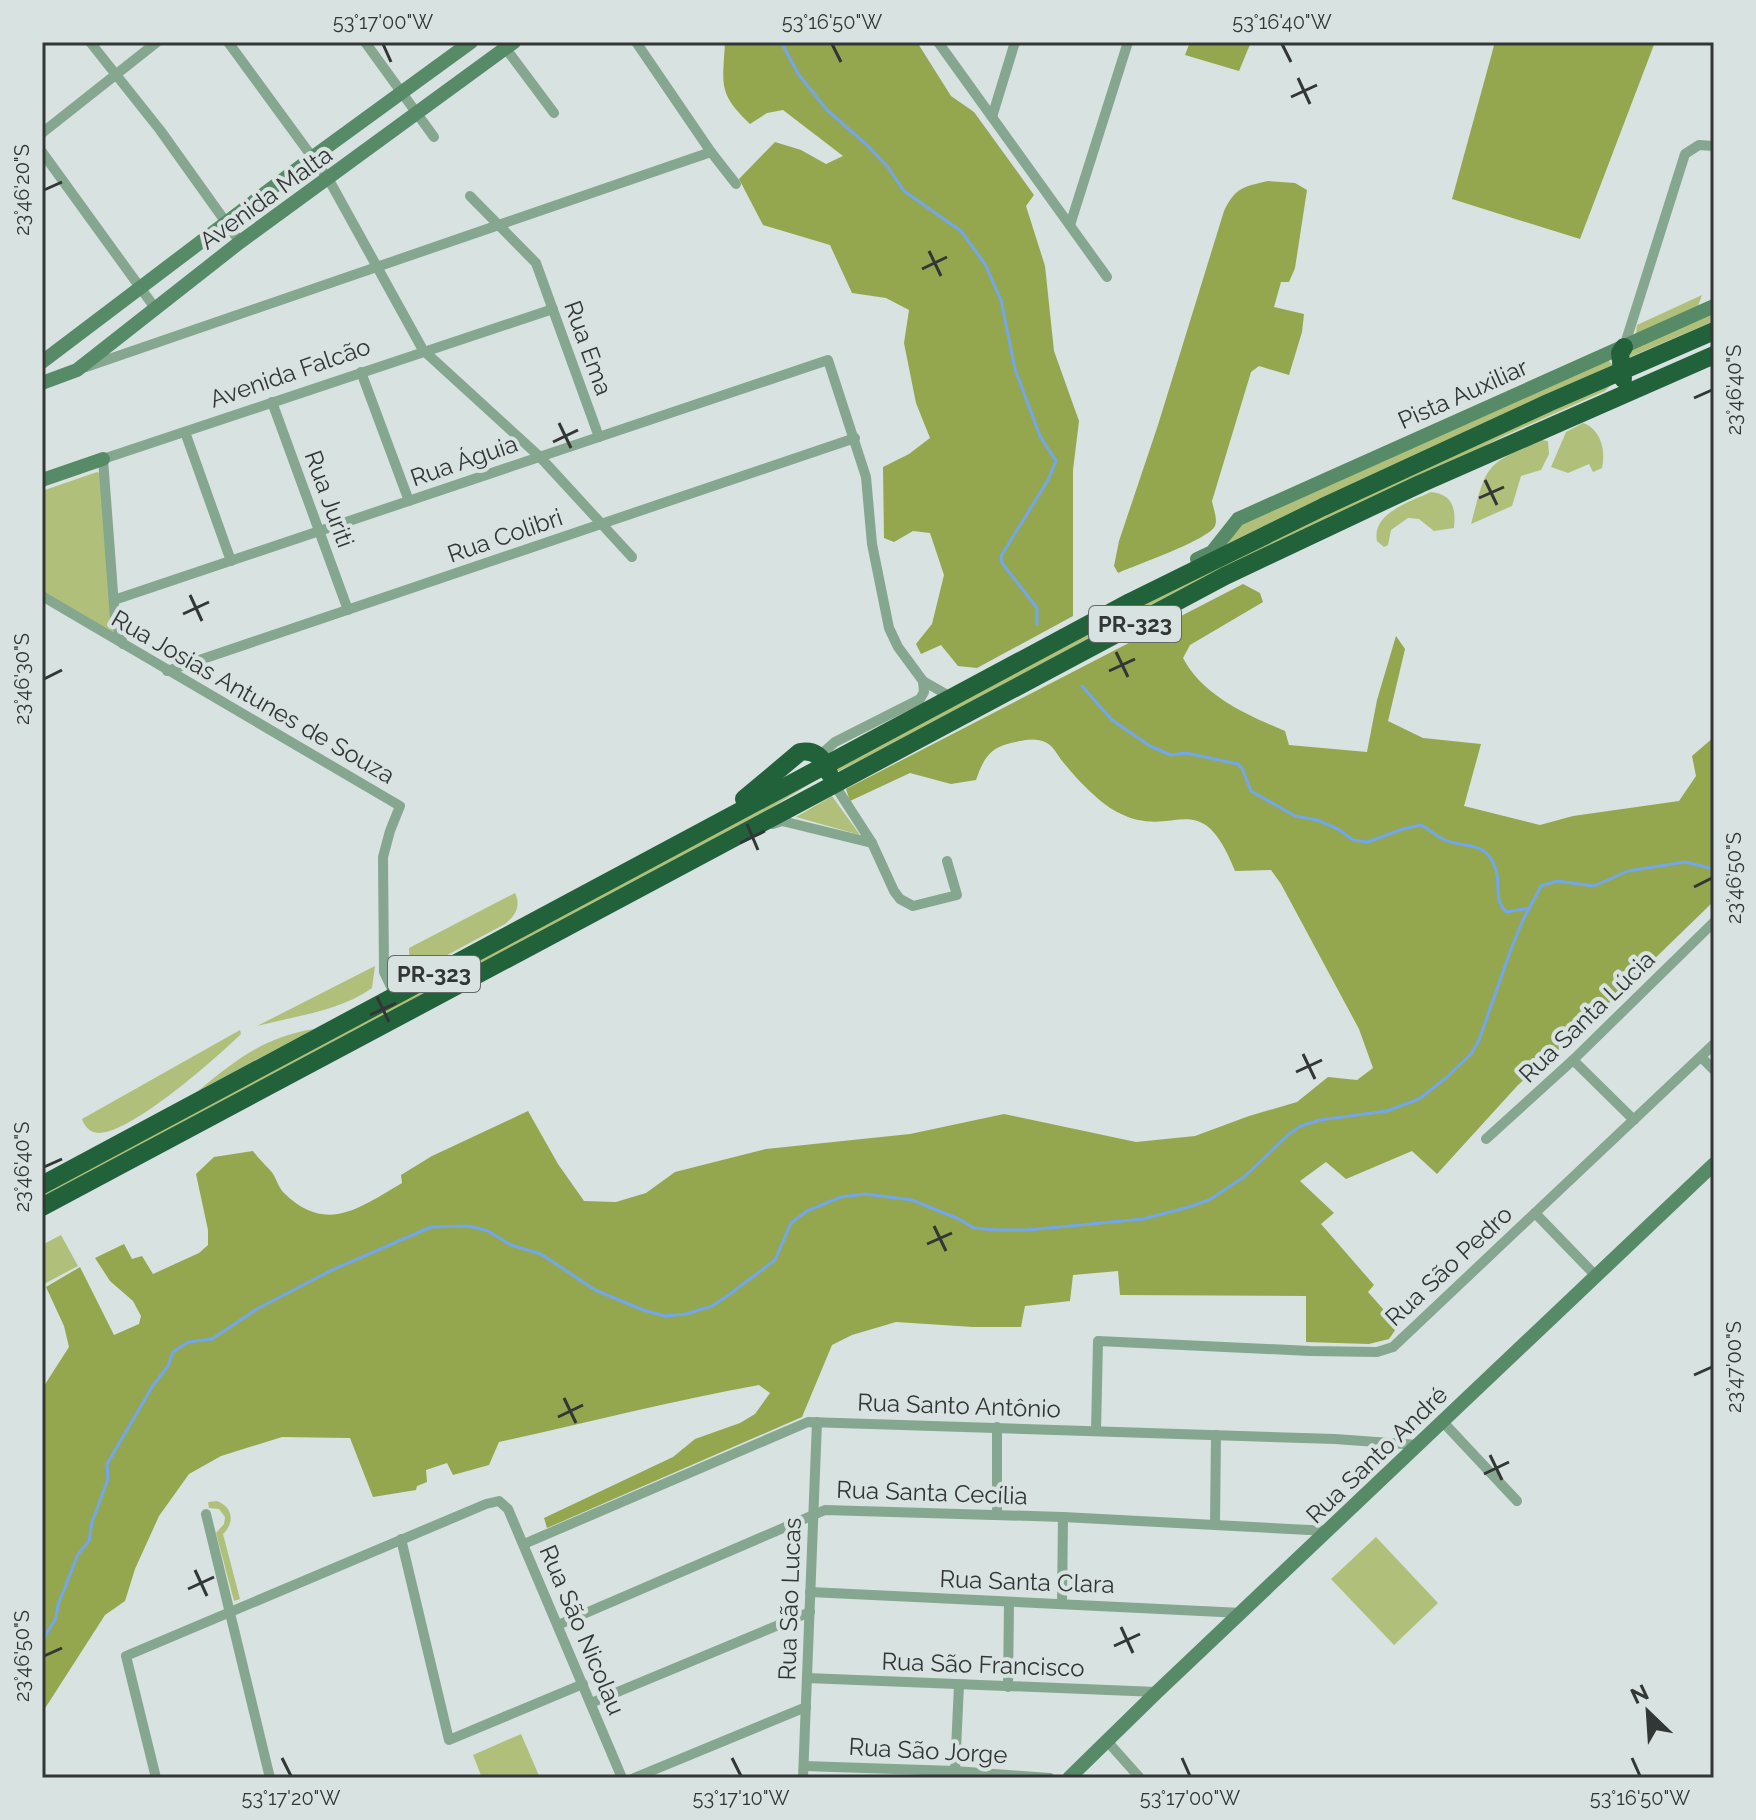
<svg xmlns="http://www.w3.org/2000/svg" width="1756" height="1820" font-family="Raleway,sans-serif">
<rect width="100%" height="100%" fill="#d8e2e0"/>
<g fill="#b0c07b">
<path d="M1702,295L1698,306L1636,334L1637,325Z"/>
<path d="M1714,310V321L1630,357L1625,353Z"/>
<path d="M1608,360L1615,367L1227,545L1239,526Z"/>
<path d="M1611,385L1605,391L1506,435L837,772L838,767L1161,594L1425,466Z"/>
<path d="M1583,423C1601,429 1606,451 1602,468L1593,472L1589,464L1568,473L1551,467L1566,432Z"/>
<path d="M1542,440L1548,441L1549,454L1541,470L1521,476L1512,506L1471,524C1487,463 1484,465 1542,440Z"/>
<path d="M97,472L100,473L115,636L42,593V491Z"/>
<path d="M1431,492C1453,494 1456,509 1454,528L1434,531L1419,519L1408,518L1391,530L1388,545L1384,547L1377,541C1371,513 1412,501 1431,492Z"/>
<path d="M813,782L671,869L42,1204V1194Z"/>
<path d="M832,796L860,835L796,817Z"/>
<path d="M515,893C521,906 516,915 505,924L410,975L409,948Z"/>
<path d="M375,966L372,988C340,1011 295,1016 257,1026Z"/>
<path d="M314,1029L198,1091C236,1060 264,1037 314,1029Z"/>
<path d="M240,1030L241,1034C215,1059 135,1130 100,1133C90,1133 85,1127 82,1119Z"/>
<path d="M61,1235L78,1266L44,1284L42,1245Z"/>
<path d="M217,1501C233,1507 235,1523 223,1534L240,1599L234,1601L216,1533L224,1524L225,1517L219,1509L209,1508L208,1502Z"/>
<path d="M1376,1537L1438,1603L1394,1645L1331,1579Z"/>
<path d="M521,1734L540,1778H482L473,1755Z"/>
</g>
<g fill="#94a64e">
<path d="M725,42H917L951,96L974,112L1034,195L1026,206L1045,266L1054,351L1079,421L1073,470V616L977,668L958,666L941,645L921,654L916,644L932,624L944,575L930,533L913,531L894,542L884,538L883,467L909,454L930,438L916,403L904,343L909,310L886,298L852,293L830,245L763,225L739,179L775,142L801,150L826,164L843,156L783,110L767,113L750,124C717,93 723,84 725,42Z"/>
<path d="M1190,42H1251L1239,71L1185,55Z"/>
<path d="M1495,42H1655L1580,239L1452,199Z"/>
<path d="M1268,181L1295,183L1307,190L1295,268L1289,282H1281L1274,307L1304,314L1302,332L1289,375L1259,366L1251,372L1212,501C1213,508 1218,519 1215,526C1208,540 1136,565 1118,573L1114,566L1119,541L1158,425L1224,211C1236,187 1243,187 1268,181Z"/>
<path d="M1243,584L1260,593L1263,602L1190,645L1183,658C1203,696 1247,715 1285,731L1289,745L1367,752L1377,700L1396,636L1405,649L1388,721L1423,738L1481,744L1464,806L1540,825L1573,816L1679,801L1696,776L1692,756L1714,737V901L1579,1032L1518,1085L1437,1174L1412,1151L1346,1179L1326,1162L1300,1181L1334,1213L1321,1224L1374,1285L1368,1292L1398,1326L1389,1339L1369,1344L1306,1342V1296L1120,1295L1118,1271L1073,1275L1070,1301L1025,1306L1021,1327H973L896,1322L852,1335L832,1345L802,1417L547,1528L544,1518L673,1457L695,1439L740,1423L755,1414L770,1393L759,1385C671,1401 586,1423 499,1442L489,1465L453,1475L447,1463L426,1470L427,1482L417,1486L416,1490L373,1497L350,1438L282,1437L221,1456L189,1474L159,1516L135,1569L125,1601L105,1615L42,1713V1389L69,1347L64,1326L46,1287L80,1267L114,1335L139,1324L141,1316L133,1301L110,1281L95,1258L124,1244L132,1259L142,1256L153,1274L199,1253L208,1245V1230L196,1174L214,1157L253,1151C258,1158 264,1164 270,1170C276,1176 277,1185 283,1192C326,1235 359,1208 402,1183L401,1175L432,1156L528,1111L558,1164L584,1201L616,1202L646,1193L675,1172L766,1149L910,1134L1004,1114L1136,1142L1195,1136L1249,1116L1297,1102L1328,1077L1357,1080L1373,1068L1359,1029L1281,884L1271,870L1235,871C1199,781 1175,843 1117,812C1097,801 1077,779 1063,762C1058,756 1054,747 1047,743C1035,737 1024,740 1011,743C989,748 983,760 976,780L951,784L910,773L850,801L846,789Z"/>
</g>
<g fill="none" stroke-linecap="round" stroke-linejoin="round">
<g stroke="#73a7ec" stroke-width="3">
<path d="M781,42L799,75L827,110L867,145L887,166L904,191L961,231L985,264L1001,300L1015,369L1040,436L1056,461L1048,480L1001,556L1002,563L1037,608V624"/>
<path d="M1082,686L1112,720L1150,746L1171,755L1186,753L1238,764L1242,768L1251,791L1295,816L1317,820L1338,829L1353,840L1368,842L1403,829L1421,825C1429,829 1436,836 1443,839C1464,850 1486,838 1496,870C1501,887 1493,898 1506,912L1530,908"/>
<path d="M42,1641L56,1618L58,1605L78,1554L89,1541L92,1522L108,1479L107,1464L152,1387L168,1366L173,1352L188,1342L212,1339L257,1309L330,1271L431,1227L469,1226L488,1231L511,1245L541,1254L595,1290L643,1310L665,1316L686,1314L712,1306L730,1294L775,1260L791,1223L807,1211L841,1197L865,1194L912,1200L959,1219L974,1228L996,1230H1028L1143,1219L1189,1207L1209,1200L1244,1177L1289,1134L1301,1126L1320,1120L1387,1111L1419,1099L1447,1077L1471,1054L1479,1040L1510,952L1522,922L1541,886L1557,881L1594,886L1628,871L1685,862L1714,869"/>
</g>
<g stroke="#85a78f" stroke-width="10">
<path d="M90,42L160,130L240,242"/>
<path d="M228,42L329,180L423,350L540,457L632,557"/>
<path d="M365,42L434,137"/>
<path d="M501,42L554,113"/>
<path d="M636,42L711,152L736,184"/>
<path d="M938,42L1107,277"/>
<path d="M992,117L1015,42"/>
<path d="M42,133L157,42"/>
<path d="M42,152L155,308"/>
<path d="M470,196L536,263L599,437"/>
<path d="M1070,225L1128,42"/>
<path d="M1624,347L1685,154L1699,145L1714,146"/>
<path d="M86,367L711,152"/>
<path d="M361,372L409,501"/>
<path d="M272,402L348,610"/>
<path d="M185,432L231,561"/>
<path d="M42,596L400,806L390,831L383,857L384,972L395,995"/>
<path d="M114,600L828,360L866,477L872,544L889,628L898,647L923,681L924,692L920,699L835,742L819,756"/>
<path d="M123,644L115,619L103,459L553,309"/>
<path d="M167,671L855,438"/>
<path d="M923,681L951,697"/>
<path d="M834,784L872,843L894,891L900,899L913,906L957,895L947,861"/>
<path d="M773,824L782,821L872,843"/>
<path d="M1701,1057L1714,1070"/>
<path d="M1573,1060L1634,1120"/>
<path d="M1486,1139L1573,1060L1714,922"/>
<path d="M1535,1213L1595,1275"/>
<path d="M1443,1422L1517,1501"/>
<path d="M997,1427V1515"/>
<path d="M1096,1431L1098,1341L1310,1351L1377,1352L1393,1347L1714,1044"/>
<path d="M206,1514L270,1778"/>
<path d="M1215,1523L1216,1435"/>
<path d="M401,1539L449,1740L583,1684"/>
<path d="M524,1544L808,1422L1335,1439L1418,1445"/>
<path d="M810,1592L1242,1613"/>
<path d="M1062,1604L1063,1517"/>
<path d="M558,1625L825,1510L1063,1517L1329,1531"/>
<path d="M807,1678L1157,1692"/>
<path d="M1008,1687L1009,1602"/>
<path d="M591,1703L810,1612"/>
<path d="M1107,1741L1140,1778"/>
<path d="M804,1766L955,1771L1050,1778"/>
<path d="M955,1771L959,1685"/>
<path d="M156,1778L126,1656L486,1504L499,1501L508,1509L622,1778"/>
<path d="M634,1778L806,1707"/>
<path d="M803,1778L817,1422"/>
</g>
<g stroke="#578b67" stroke-width="14">
<path d="M42,362L313,157L471,42"/>
<path d="M42,383L77,370L240,242L514,42"/>
<path d="M42,480L103,459"/>
<path d="M1197,559L1212,552L1238,519L1714,306"/>
<path d="M1069,1778L1157,1692L1714,1164"/>
</g>
<g stroke="#21623a" stroke-width="18">
<path d="M1623,379L1620,353L1624,347"/>
<path d="M744,799L800,752C816,749 824,759 829,773"/>
<path d="M42,1185L1130,602L1323,507L1548,403L1714,331"/>
<path d="M42,1207L1225,576L1420,484L1714,355"/>
</g>
</g>
<path fill="none" stroke="#323635" stroke-width="3" d="M383,44L391,62M832,44L841,62M1282,44L1291,62M1298,78L1310,104M1291,97L1317,85M44,190L62,182M929,251L941,276M922,269L947,257M1694,398L1712,390M559,423L571,448M553,442L578,430M1485,480L1497,505M1479,498L1504,487M190,595L202,621M183,614L209,602M1116,652L1128,677M1109,671L1135,659M44,679L62,670M747,824L758,850M740,843L765,831M1694,887L1712,878M377,997L389,1022M370,1015L396,1003M1303,1054L1315,1079M1296,1072L1322,1060M44,1167L62,1159M934,1226L946,1251M927,1244L952,1233M1694,1375L1712,1367M564,1398L576,1423M558,1417L583,1405M1490,1455L1502,1480M1484,1474L1509,1462M195,1570L207,1596M188,1589L214,1577M1121,1627L1133,1653M1114,1646L1140,1634M44,1656L62,1648M282,1758L291,1776M732,1758L741,1776M1182,1758L1190,1776M1632,1758L1640,1776"/>
<g text-anchor="middle" stroke-width="8" stroke-linejoin="round" paint-order="stroke">
<g fill="#d8e2e0" stroke="#646a68" stroke-width="2">
<rect x="1089" y="606" width="92" height="36" rx="6"/>
<rect x="388" y="956" width="92" height="36" rx="6"/>
</g>
<g font-size="22" font-weight="bold" fill="#323635">
<text x="1135" y="632">PR-323</text>
<text x="434" y="982">PR-323</text>
</g>
<g font-size="24" fill="#323635" stroke="#d8e2e0">
<text transform="translate(266 198) rotate(-36)" y="8">Avenida Malta</text>
<text transform="translate(588 348) rotate(70)" y="8">Rua Ema</text>
<text transform="translate(290 373) rotate(-19)" y="8">Avenida Falcão</text>
<text transform="translate(1463 394) rotate(-24)" y="8">Pista Auxiliar</text>
<text transform="translate(464 461) rotate(-19)" y="8">Rua Águia</text>
<text transform="translate(329 499) rotate(70)" y="8">Rua Juriti</text>
<text transform="translate(505 536) rotate(-19)" y="8">Rua Colibri</text>
<text transform="translate(253 697) rotate(30)" y="8">Rua Josias Antunes de Souza</text>
<text transform="translate(1587 1017) rotate(-44)" y="8">Rua Santa Lúcia</text>
<text transform="translate(1449 1266) rotate(-43)" y="8">Rua São Pedro</text>
<text transform="translate(959 1406) rotate(2)" y="8">Rua Santo Antônio</text>
<text transform="translate(1377 1455) rotate(-44)" y="8">Rua Santo André</text>
<text transform="translate(932 1493) rotate(2)" y="8">Rua Santa Cecília</text>
<text transform="translate(1027 1582) rotate(2)" y="8">Rua Santa Clara</text>
<text transform="translate(790 1599) rotate(-88)" y="8">Rua São Lucas</text>
<text transform="translate(582 1630) rotate(67)" y="8">Rua São Nicolau</text>
<text transform="translate(983 1665) rotate(2)" y="8">Rua São Francisco</text>
<text transform="translate(928 1751) rotate(3)" y="8">Rua São Jorge</text>
</g>
</g>
<rect width="1756" height="1820" fill="none" stroke="#d8e2e0" stroke-width="88"/>
<g transform="translate(1648 1712) rotate(335)" stroke="#d8e2e0" stroke-width="6" paint-order="stroke">
<path d="M0-6L14 30L0 20L-14 30Z" fill="#323635"/>
<text y="-12" font-size="22" font-weight="bold" text-anchor="middle" fill="#323635">N</text>
</g>
<rect x="44" y="44" width="1668" height="1732" fill="none" stroke="#323635" stroke-width="3"/>
<g font-size="20" text-anchor="middle" fill="#323635">
<text x="383" y="29">53°17'00"W</text>
<text x="832" y="29">53°16'50"W</text>
<text x="1282" y="29">53°16'40"W</text>
<text transform="translate(22 190) rotate(-90)" y="7">23°46'20"S</text>
<text transform="translate(1734 390) rotate(-90)" y="7">23°46'40"S</text>
<text transform="translate(22 679) rotate(-90)" y="7">23°46'30"S</text>
<text transform="translate(1734 878) rotate(-90)" y="7">23°46'50"S</text>
<text transform="translate(22 1167) rotate(-90)" y="7">23°46'40"S</text>
<text transform="translate(1734 1367) rotate(-90)" y="7">23°47'00"S</text>
<text transform="translate(22 1656) rotate(-90)" y="7">23°46'50"S</text>
<text x="291" y="1805">53°17'20"W</text>
<text x="741" y="1805">53°17'10"W</text>
<text x="1190" y="1805">53°17'00"W</text>
<text x="1640" y="1805">53°16'50"W</text>
</g>
</svg>
